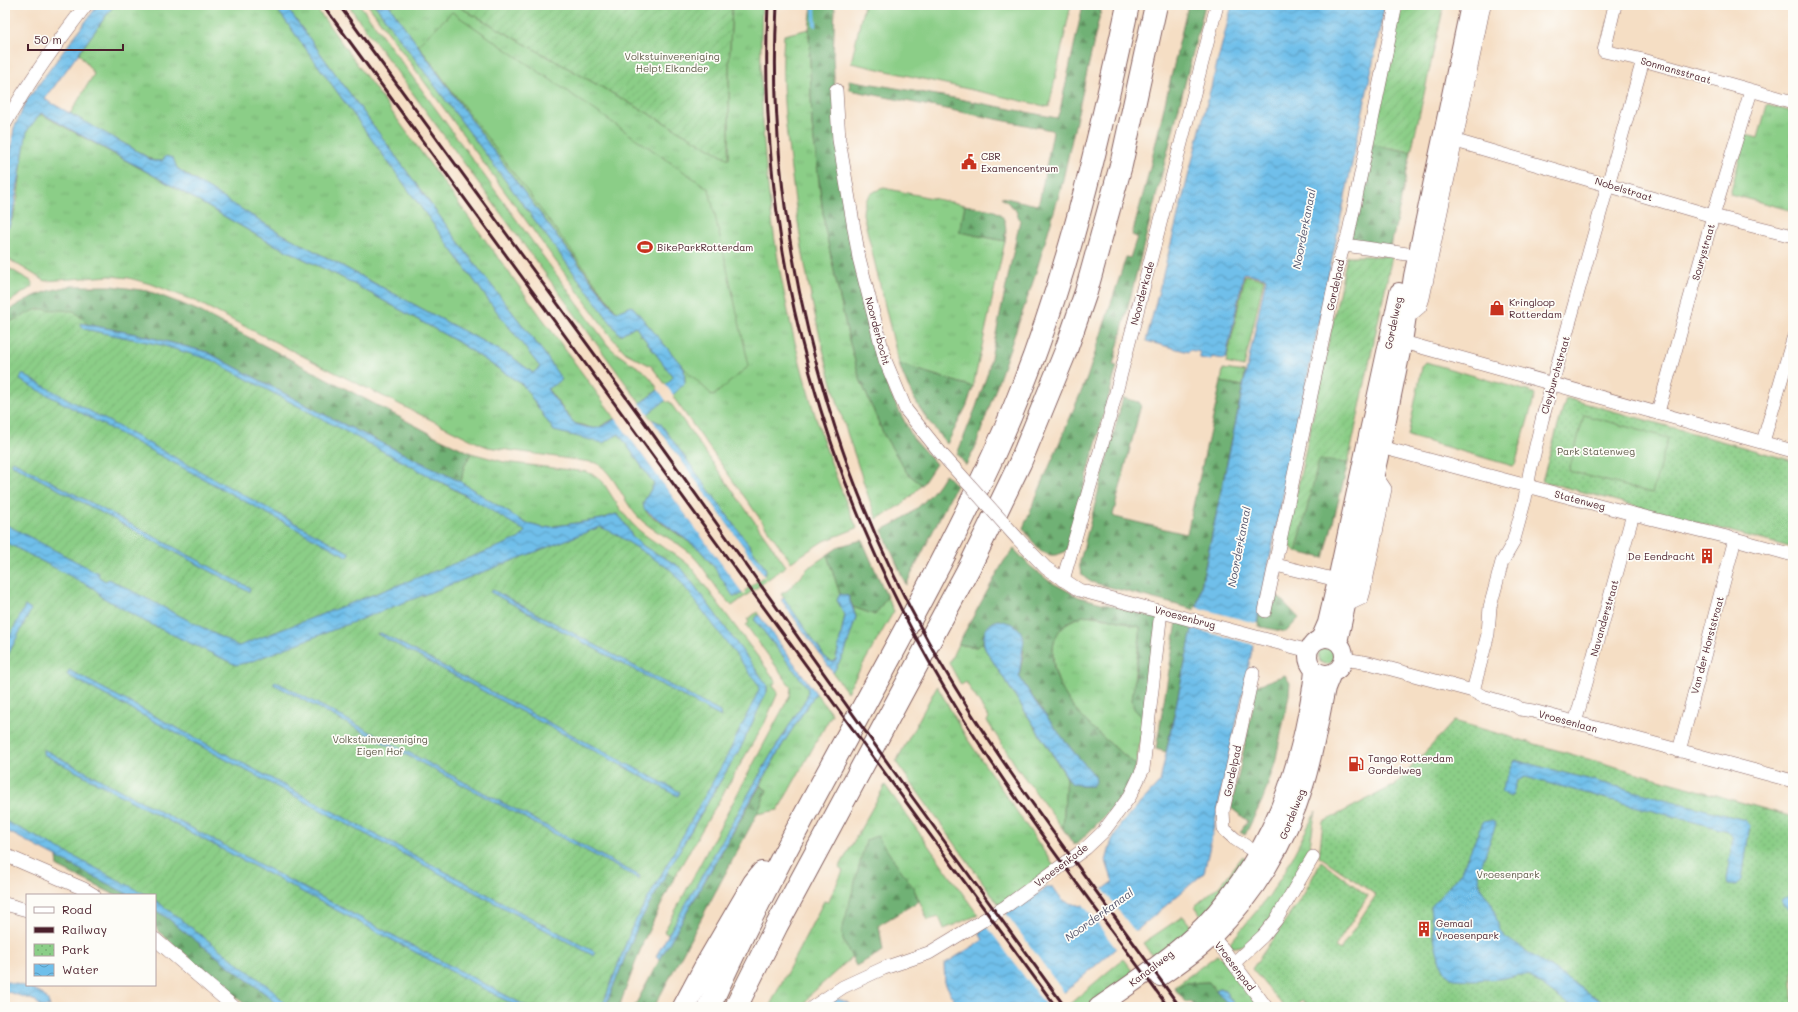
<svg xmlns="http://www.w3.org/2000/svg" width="1798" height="1012" font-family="Mali,sans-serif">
<defs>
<pattern id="grass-tufts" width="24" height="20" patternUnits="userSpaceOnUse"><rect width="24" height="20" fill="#8bce87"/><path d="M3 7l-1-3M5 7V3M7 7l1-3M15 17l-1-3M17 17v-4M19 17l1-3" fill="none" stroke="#79b075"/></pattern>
<pattern id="forest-firs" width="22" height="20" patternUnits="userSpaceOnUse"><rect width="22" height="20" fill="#70b174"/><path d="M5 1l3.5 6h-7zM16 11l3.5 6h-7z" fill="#5e8f5f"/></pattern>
<pattern id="park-dots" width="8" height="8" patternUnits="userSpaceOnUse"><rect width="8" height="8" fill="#8bce87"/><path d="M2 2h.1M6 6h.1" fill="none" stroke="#79b075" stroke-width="1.8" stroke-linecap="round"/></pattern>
<pattern id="garden-furrows" width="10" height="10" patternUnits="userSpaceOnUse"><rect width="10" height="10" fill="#8bce87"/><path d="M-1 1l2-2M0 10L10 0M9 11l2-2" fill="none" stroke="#79b075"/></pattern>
<pattern id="water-waves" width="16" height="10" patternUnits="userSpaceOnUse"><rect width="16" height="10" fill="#6fbfea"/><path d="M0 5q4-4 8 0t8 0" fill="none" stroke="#5d9bbe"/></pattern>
</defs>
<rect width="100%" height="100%" fill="#fdfcf7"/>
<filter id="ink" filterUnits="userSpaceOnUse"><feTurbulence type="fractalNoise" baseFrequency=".025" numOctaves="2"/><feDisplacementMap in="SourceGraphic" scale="8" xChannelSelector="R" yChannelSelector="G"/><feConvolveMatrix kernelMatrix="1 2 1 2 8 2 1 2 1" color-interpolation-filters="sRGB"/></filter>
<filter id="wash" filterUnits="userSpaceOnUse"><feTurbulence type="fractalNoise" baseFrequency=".012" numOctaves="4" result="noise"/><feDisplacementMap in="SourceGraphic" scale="16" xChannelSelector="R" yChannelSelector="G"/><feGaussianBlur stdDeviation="0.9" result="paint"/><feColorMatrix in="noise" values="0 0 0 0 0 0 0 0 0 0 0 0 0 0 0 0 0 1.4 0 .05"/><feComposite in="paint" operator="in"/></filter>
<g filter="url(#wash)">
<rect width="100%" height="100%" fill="#f5dec4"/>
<g fill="url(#grass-tufts)" stroke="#6a7659">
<path d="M114,5H274L492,305L540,367L533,373L512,357L275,230L204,186L177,168L162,161H154L132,148L70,114L94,74L79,53Z"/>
<path d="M285,5H314L615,418L596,429L574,423L547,388L544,353L468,255Z"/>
<path d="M348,5H360L607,344C625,365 646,364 658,390L640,403Z"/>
<path d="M368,5H375L620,335L635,326L673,377L666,385L651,366L626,353L612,338Z"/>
<path d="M389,5H456L729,159V65L732,5H762C754,180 787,368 857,528L822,542L791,562L673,397V395L685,383L684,368L632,306L617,312C537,213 463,109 389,5Z"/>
<path d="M809,29L812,125L825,229L849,340L860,379L884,435L907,473L922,485L904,503L877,519C868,498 862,477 855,456C823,365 803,272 792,177C786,130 780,82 784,35Z"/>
<path d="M1767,105L1793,112V211L1730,194L1746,135L1758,138Z"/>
<path d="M39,113L167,183L265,240L341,277L458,342L523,385L554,431L619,434L654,484L643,503L647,513L699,549L738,596L764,576L766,571L765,567L660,423L651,419L647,413L666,400L667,402L669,401L786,566L732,606C716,591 707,570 692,555C676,539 653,533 637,516C622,499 616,476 597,463L488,447L480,444L328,369L197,302L154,285L129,278L110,276L45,281L5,257V230C22,218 19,152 27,131C30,125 35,119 39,113Z"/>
<path d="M884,188L965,205L960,232L1005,241L973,387L899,364L863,214C863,200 870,191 884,188Z"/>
<path d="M5,266L31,281L33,286L5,305Z"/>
<path d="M1245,275L1264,279L1244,367L1226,363Z"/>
<path d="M1426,362L1534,393L1535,395L1515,465L1513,466L1408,436L1422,367Z"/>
<path d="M1223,369L1245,372L1243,386L1221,382Z"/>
<path d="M471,453L504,462L587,472L596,476L603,482C615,501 627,522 645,535C661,547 677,554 691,567L776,681L773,685L777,690V695L765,722L675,876L666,873L741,747L767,691V685L683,570C669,558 651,553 637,541C628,534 626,520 616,514L602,519L543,528L525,523L461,482L464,467Z"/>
<path d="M827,555L840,594L837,600L845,615L836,660L833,662L827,660L781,594L788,590L808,568Z"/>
<path d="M887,597L894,611L847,692L833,673L845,652L856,617L853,607L875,615Z"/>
<path d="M757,612L759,615L754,619L807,687L808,691L807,697L769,758L669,935L664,932L790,695L791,687L746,625L749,622L747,620Z"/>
<path d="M1085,615L1112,619L1140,627L1141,628L1134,680L1144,719L1136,765C1102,736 1053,703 1053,654C1053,629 1063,623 1085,615Z"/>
<path d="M983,642L985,649L1066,776L1063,829L1018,769L987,721L989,718L966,682L961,685L949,663L958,644L976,647Z"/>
<circle cx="1326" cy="656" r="8"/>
<path d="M937,686L966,737L1054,866L1000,906L896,762Z"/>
<path d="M816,693L832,714L778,810L757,814L767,790L760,786L784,742Z"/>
<path d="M885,785L978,915L944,929L939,917L928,920L913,887L843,940L852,957L811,994L803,1007H769L824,901L828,902L843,871L839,868Z"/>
<path d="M1316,811C1313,823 1311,845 1307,856C1298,877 1258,951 1232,947L1230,943L1269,896L1285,871Z"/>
<path d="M1243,856L1250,863L1203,918L1195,906L1223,882Z"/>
<path d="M1183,916L1193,929L1155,960L1143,943Z"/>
<path d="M1217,955L1222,958L1260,1007H1236L1225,991L1220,988L1216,990L1209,982L1184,983L1175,989L1174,987Z"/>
<path d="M1123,959L1134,973L1088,1007H1066Z"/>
</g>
<g fill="url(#forest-firs)" stroke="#5d6850">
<path d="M812,5L835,8L833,56L837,135L854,263L879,362L889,391L913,438L936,464L922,485L907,473L884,435L860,379L849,340L825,229L812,125L809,29Z"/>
<path d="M1083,5H1102L1061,188L1034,279L975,448L966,465L957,454L976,407L988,372L1020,220L1015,209L1001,197L1037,205L1039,203L1053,132L1051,130L850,90L849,80L954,98L1057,118L1060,110Z"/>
<path d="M1188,5H1205L1113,365L1117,366L1067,550C1045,565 1035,544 1023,528L1087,378L1126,257L1130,258L1137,237L1132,235L1147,180Z"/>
<path d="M1370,144L1411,152L1391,247L1350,239Z"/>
<path d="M965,205C992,211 1010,206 1005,241L959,232Z"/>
<path d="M73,286H112L134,289L148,291L180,303L199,311L437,437L471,453L464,467L461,482L321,413L207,352L141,335L80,323L5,335V313C25,298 48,289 73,286Z"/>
<path d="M899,364L973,387L967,405L947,444C925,418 910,397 899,364Z"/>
<path d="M1221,382L1243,386L1196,610L1091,582C1081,576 1079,572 1080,561L1123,398L1139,402L1141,405L1113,515L1115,517L1186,534L1187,533Z"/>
<path d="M1319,459L1348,463L1324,558L1296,552Z"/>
<path d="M945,474L956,485L906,585L882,530C909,518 931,499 945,474Z"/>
<path d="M862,540L887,597L875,615L853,607L848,596L840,594L827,555L840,546Z"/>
<path d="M1014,549L1030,566L1049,581L1079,597L1158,618L1144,719L1134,709L1132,700L1140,638V627C1125,623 1098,613 1084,616C1047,623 1047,662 1062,689C1078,720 1110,743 1136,765C1130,796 1103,817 1082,839L1074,845L1063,829L1066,776C1073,786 1080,786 1092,786L1095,776C1067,745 1041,712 1019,676L1024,651L999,620C989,622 983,632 983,643L976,647L958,644L1004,561Z"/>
<path d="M1265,583L1299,618L1286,632L1257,626Z"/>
<path d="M1177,622L1193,626L1166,752L1156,749Z"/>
<path d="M1285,675L1290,683L1289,695L1275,763L1263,799L1245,835L1240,832L1248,821L1231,808L1255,698L1253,697L1255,686Z"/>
<path d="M760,786L767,790L757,814L654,1007H634L660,959Z"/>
<path d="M877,836L913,887L919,901L879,925L883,951L856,966L843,940L842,931L866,840Z"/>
<path d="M57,857L121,890L129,895H115L58,867Z"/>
<path d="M666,873L675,876L644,940L619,1007H605L639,923Z"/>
<path d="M155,910L169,919L178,927L267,995L279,1007H248L159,932L155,926Z"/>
<path d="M1209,982L1230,1007H1195L1190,1001L1186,1003L1175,989L1184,983Z"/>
</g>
<g fill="url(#park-dots)" stroke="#6a7659">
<path d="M1566,398L1793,461V548L1542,481Z"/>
<path d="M1454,721L1793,817V1007H1302L1305,1002L1301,1000L1296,1007H1284L1252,969L1304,894L1321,861L1368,896L1335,947L1340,950L1376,895L1319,856L1323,822L1395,785Z"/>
</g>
<g fill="url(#garden-furrows)" stroke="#6a7659">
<path d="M456,5H732L729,65V159Z"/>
<path d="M1400,5H1444L1411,152L1370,144Z"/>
<path d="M1347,256H1392L1348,463L1319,460L1296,552L1286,542Z"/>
<path d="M38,309L74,311L90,327L207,355L540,536L609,521L633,540L675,569L762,685L761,697L636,925L605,1007H284L155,904V895H138L5,824V324Z"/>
</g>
<g fill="#8bce87" stroke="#6a7659">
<path d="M864,5H1071L1049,107L851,63Z"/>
<path d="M452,12L709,189L749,366L713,396L684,368L632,306L617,312L418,45Z"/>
<path d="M1584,415L1668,438L1652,493L1569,471Z"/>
</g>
<g fill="url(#water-waves)" stroke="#5c6f8a">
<path d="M98,5H114L45,99L46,100L132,148L153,161H162L166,156L173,158L177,168L185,174L275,230L512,357L533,373L540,367L492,305L274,5H285L468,255L544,353L562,380L547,389C552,395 571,422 576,424C581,426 592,429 597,428C608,426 669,385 673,377L635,326L620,335L375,5H389C463,109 537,213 616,312L632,306L684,368L685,383L673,395L625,431L743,593L738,596H733L712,564L699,549L644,509L643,503L654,484L619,434L603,443L554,431L523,385L458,342L341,277L265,240L167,183L41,113L27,131L13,214L9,227L5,230V196L14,128L27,100Z"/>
<path d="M1232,5H1385L1261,601L1252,650L1204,873L1060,996L1044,1007H945L955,1001L945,983L944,964L983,940L979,933L997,919L1048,887H1053L1063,901L1081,906L1113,882L1106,861L1112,840L1121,824L1160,782L1266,278L1244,273L1226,358L1224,359L1212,357L1211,360L1200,358V352L1190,350L1189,352L1146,341Z"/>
<path d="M80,323L141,335L207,352L321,413L461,482L525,523L543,528L602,519L616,514C626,520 628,534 637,541C651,553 669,558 683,570L765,682L767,685V691L741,747L694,825L639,923L605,1007H602L632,927L727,756L759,690L758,684L677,577L671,570L614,533L600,527L250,662L236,665L146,622L100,596L99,593L93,588L5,542V524L98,573L99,577L105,581L109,579L234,644L239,646L518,539L523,535L525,531L469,497L211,360L161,345L84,329Z"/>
<path d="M22,374L350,553L348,557L20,380Z"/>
<path d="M651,419L660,423L765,567L766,571L764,576Z"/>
<path d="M13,461L250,588L249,592L11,464Z"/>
<path d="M493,590L720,712L721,717L490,592Z"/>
<path d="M840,594L848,596L856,617L845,652L833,673L781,600L784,598L827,660L833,662L836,660L845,615L837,600Z"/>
<path d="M25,606L31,610L5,661V633L10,636Z"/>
<path d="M759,615L816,693L784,742L660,959L656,956L769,758L807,697L808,691L807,687L754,619Z"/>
<path d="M999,620L1013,624L1020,630L1024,640L1019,676L1036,703L1072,750L1095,776L1096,781L1092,786H1081L1071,783L985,649C981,637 985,623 999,620Z"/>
<path d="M381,633L680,792L678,796L377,634Z"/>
<path d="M69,670L595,952L594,956L67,675Z"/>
<path d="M275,681L640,876L639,879L273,684Z"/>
<path d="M43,749L528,1007H518L43,754Z"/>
<path d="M1515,760L1745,820L1750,825L1742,880L1737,886L1728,885L1726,879L1733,838L1728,831L1525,777L1517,781L1512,796H1508L1501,791Z"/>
<path d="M1493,820L1496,824L1478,875L1481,888L1492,904L1500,930L1505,937L1610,1007H1572L1529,976L1518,975L1499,979L1473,980L1454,979L1446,973L1440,962L1435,943L1430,908L1461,872L1483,822Z"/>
<path d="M5,821L25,831L147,895H129L5,830Z"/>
<path d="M1786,897H1793V912L1783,906L1782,900Z"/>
<path d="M155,900L273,990L288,1007H279L267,995L178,927L169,919L155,910Z"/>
<path d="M5,981C20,986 47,988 50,1007H40L36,1001L5,991Z"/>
<path d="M1220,988L1225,991L1236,1007H1230L1216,990Z"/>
<path d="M838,999L847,1002L853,1007H824L830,1002Z"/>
</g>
<g fill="#f5dec4">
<path d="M664,383L674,396L667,402L657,388Z"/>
<path d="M639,402L649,415L627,431L745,592L744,595L614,416Z"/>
<path d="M650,417L748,553L765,577H762L650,420Z"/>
<path d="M780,599L834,675L831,674L780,601Z"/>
<path d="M1195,607L1259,624L1255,645L1191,628Z"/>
<path d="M758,613L761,614L818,692V695Z"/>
<path d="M1102,888L1136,933L1117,950L1082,903Z"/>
<path d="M1005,912L1065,994L1047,1007L986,925Z"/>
</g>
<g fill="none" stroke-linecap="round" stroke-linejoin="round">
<path stroke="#6fbfea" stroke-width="4" d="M814,5L815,25"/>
</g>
</g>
<g filter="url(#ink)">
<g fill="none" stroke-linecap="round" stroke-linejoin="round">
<defs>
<g id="minor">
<path d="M1615,5L1604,51L1643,60L1793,102"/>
<path d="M836,90L839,140L859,258L885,360L906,410L939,451"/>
<path d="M5,124C28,82 57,43 86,5"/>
<path d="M1456,141L1713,216L1793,236"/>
<path d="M1345,245L1407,254"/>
<path d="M1407,318L1420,307L1423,298L1484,5"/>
<path d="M1396,340L1793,451"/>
<path d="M1658,412L1713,216L1751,91"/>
<path d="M1763,442L1793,339"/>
<path d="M1373,445L1633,514L1735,539L1793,555"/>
<path d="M1018,539L1046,568L1079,590L1309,651"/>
<path d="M1276,565L1337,580"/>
<path d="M1063,580L1107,427L1217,5"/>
<path d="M1345,606L1362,598L1364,591L1385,489L1375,474"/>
<path d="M1265,611L1341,254L1348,236L1396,5"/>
<path d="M1344,659L1369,663L1473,691L1482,696L1516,706L1520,709L1533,711L1793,781"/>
<path d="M1253,673L1223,811L1224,829L1235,839L1258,854"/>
<path d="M1473,691L1488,634L1490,607L1502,562L1513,543L1525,499L1530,471L1542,420L1643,60"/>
<path d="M1575,723L1633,514"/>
<path d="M1679,751L1735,539"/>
<path d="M5,855L84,889L94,895"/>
<path d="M5,904L27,910"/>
<path d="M1207,931L1222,948L1266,1007"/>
<path d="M155,939L234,1007"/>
<path d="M1234,963L1263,936L1276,920L1313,857"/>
<path d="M813,1007L843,987L884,968L929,953L1005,907L1086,848L1103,832L1130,796L1143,769L1161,611"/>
</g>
<g id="secondary">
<circle cx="1326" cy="656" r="18"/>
<path d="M1320,639L1327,623L1337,580L1399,292"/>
<path d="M1338,642L1386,424L1403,342L1413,276L1470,5"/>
<path d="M1160,977C1178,965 1197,952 1213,936C1255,895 1287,842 1304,786C1314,754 1319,721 1326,688L1332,673"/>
<path d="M1098,1007C1134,982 1172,957 1203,926C1260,867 1292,794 1307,715C1310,700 1313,685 1314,670"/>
</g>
<g id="motorway">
<path d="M684,1007L708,962L754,883L762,873"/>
<path d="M709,1007C794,818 906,643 993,456C1060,311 1095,160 1128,5"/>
<path d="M736,1007L777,925L970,566L1020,463L1065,353L1086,292L1121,165L1156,5"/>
</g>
</defs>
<use href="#minor" stroke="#866261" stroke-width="14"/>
<use href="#secondary" stroke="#866261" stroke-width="20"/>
<use href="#motorway" stroke="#866261" stroke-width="24"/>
<use href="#minor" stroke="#fff" stroke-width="13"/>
<use href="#secondary" stroke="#fff" stroke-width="18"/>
<use href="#motorway" stroke="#fff" stroke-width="22"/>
<g stroke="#4a1f2b" stroke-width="3">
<path d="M323,5L1056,1007"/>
<path d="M339,5L642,419L910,794L1065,1007"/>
<path d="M768,5C756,254 828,501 959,712C1023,814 1097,910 1168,1007"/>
<path d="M777,5C765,219 823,454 928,641C973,722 1027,797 1082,872C1115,917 1147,962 1180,1007"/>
</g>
<defs>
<path id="minor-bridge" d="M939,451L1018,539"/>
</defs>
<use href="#minor-bridge" stroke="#866261" stroke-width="14" stroke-linecap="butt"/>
<use href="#minor-bridge" stroke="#fff" stroke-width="13"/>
</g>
</g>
<defs>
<symbol id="civic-bare" viewBox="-9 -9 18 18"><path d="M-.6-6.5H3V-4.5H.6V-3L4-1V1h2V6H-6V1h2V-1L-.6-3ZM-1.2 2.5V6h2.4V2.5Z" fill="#c8321e" stroke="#fdfcf7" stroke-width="2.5" paint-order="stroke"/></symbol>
<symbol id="stadium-bare" viewBox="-9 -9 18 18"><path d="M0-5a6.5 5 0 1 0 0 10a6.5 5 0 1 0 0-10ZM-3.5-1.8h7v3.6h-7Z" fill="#c8321e" stroke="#fdfcf7" stroke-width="2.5" paint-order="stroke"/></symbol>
<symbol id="shop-bare" viewBox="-9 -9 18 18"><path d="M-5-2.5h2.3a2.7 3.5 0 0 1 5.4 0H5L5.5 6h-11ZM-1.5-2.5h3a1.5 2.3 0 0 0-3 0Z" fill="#c8321e" stroke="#fdfcf7" stroke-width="2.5" paint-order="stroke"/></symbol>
<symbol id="building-bare" viewBox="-9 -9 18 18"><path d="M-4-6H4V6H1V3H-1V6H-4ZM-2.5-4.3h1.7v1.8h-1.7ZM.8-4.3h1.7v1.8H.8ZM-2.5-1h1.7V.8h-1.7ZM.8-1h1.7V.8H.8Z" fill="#c8321e" stroke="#fdfcf7" stroke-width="2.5" paint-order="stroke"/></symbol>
<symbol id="fuel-bare" viewBox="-9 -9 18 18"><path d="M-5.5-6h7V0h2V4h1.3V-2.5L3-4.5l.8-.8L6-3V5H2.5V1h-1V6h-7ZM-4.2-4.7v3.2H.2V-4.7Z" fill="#c8321e" stroke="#fdfcf7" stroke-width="2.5" paint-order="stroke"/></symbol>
</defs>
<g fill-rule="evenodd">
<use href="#civic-bare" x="958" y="151" width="22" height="22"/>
<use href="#stadium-bare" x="634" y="236" width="22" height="22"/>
<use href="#shop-bare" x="1486" y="297" width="22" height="22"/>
<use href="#building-bare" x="1696" y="545" width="22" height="22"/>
<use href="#fuel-bare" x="1345" y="753" width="22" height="22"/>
<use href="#building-bare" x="1413" y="918" width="22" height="22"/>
</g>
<g text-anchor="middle" stroke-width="3.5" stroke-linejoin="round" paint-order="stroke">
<g font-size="10" fill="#615c4b" stroke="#fdfcf7">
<text x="672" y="60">Volkstuinvereniging<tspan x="672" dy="12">Helpt Elkander</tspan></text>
<text x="1596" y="455">Park Statenweg</text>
<text x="380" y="743">Volkstuinvereniging<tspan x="380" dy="12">Eigen Hof</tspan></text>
<text x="1508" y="878">Vroesenpark</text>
</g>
<g font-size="10" fill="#4a1f2b" stroke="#fdfcf7">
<text transform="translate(1676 70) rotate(16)" y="4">Sonmansstraat</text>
<text transform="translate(1624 189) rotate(17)" y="4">Nobelstraat</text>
<text transform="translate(1703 252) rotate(-74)" y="4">Sourystraat</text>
<text transform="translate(1335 285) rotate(-78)" y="4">Gordelpad</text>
<text transform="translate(1142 293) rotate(-75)" y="4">Noorderkade</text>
<text transform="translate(1393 323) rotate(-78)" y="4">Gordelweg</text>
<text transform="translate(878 331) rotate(75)" y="4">Noorderbocht</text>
<text transform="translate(1555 375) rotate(-74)" y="4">Cleyburchstraat</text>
<text transform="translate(1580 500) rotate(15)" y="4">Statenweg</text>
<text transform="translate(1185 617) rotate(15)" y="4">Vroesenbrug</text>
<text transform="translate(1604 618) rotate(-74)" y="4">Navanderstraat</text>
<text transform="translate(1707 645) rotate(-75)" y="4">Van der Horststraat</text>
<text transform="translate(1568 721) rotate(15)" y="4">Vroesenlaan</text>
<text transform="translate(1232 771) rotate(-78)" y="4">Gordelpad</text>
<text transform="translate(1292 814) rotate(-68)" y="4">Gordelweg</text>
<text transform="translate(1061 865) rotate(-37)" y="4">Vroesenkade</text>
<text transform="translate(1235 966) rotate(53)" y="4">Vroesenpad</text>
<text transform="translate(1151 968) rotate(-37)" y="4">Kanaalweg</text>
</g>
<g font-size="10" fill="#4a1f2b" stroke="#fdfcf7" text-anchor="start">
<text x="981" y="160">CBR<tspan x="981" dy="12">Examencentrum</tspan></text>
<text x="657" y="251">BikeParkRotterdam</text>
<text x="1509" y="306">Kringloop<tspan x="1509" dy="12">Rotterdam</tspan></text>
<text x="1695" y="560" text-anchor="end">De Eendracht</text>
<text x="1368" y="762">Tango Rotterdam<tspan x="1368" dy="12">Gordelweg</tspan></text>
<text x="1436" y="927">Gemaal<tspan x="1436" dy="12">Vroesenpark</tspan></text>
</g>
<g font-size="11" font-style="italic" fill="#57576e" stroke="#fdfcf7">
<text transform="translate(1304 229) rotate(-79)" y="4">Noorderkanaal</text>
<text transform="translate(1239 547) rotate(-79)" y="4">Noorderkanaal</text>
<text transform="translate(1099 915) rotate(-36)" y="4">Noorderkanaal</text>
</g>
</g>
<rect width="1798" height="1012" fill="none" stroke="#fdfcf7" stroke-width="20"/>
<rect x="26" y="894" width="130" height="92" fill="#fdfcf7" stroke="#b5a4a5"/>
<rect x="34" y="907" width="20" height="6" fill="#ffffff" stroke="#b5a4a5"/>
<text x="62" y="914" font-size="12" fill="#4a1f2b">Road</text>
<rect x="34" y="927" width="20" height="6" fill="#4a1f2b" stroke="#b5a4a5"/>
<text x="62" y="934" font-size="12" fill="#4a1f2b">Railway</text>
<rect x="34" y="944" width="20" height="12" fill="url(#park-dots)" stroke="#b5a4a5"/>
<text x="62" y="954" font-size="12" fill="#4a1f2b">Park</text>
<rect x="34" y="964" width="20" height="12" fill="url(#water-waves)" stroke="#b5a4a5"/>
<text x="62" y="974" font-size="12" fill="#4a1f2b">Water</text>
<path d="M28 44v6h95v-6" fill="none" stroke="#4a1f2b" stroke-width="2"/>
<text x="34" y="44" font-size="12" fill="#4a1f2b" stroke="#fdfcf7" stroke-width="3" paint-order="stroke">50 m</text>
</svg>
